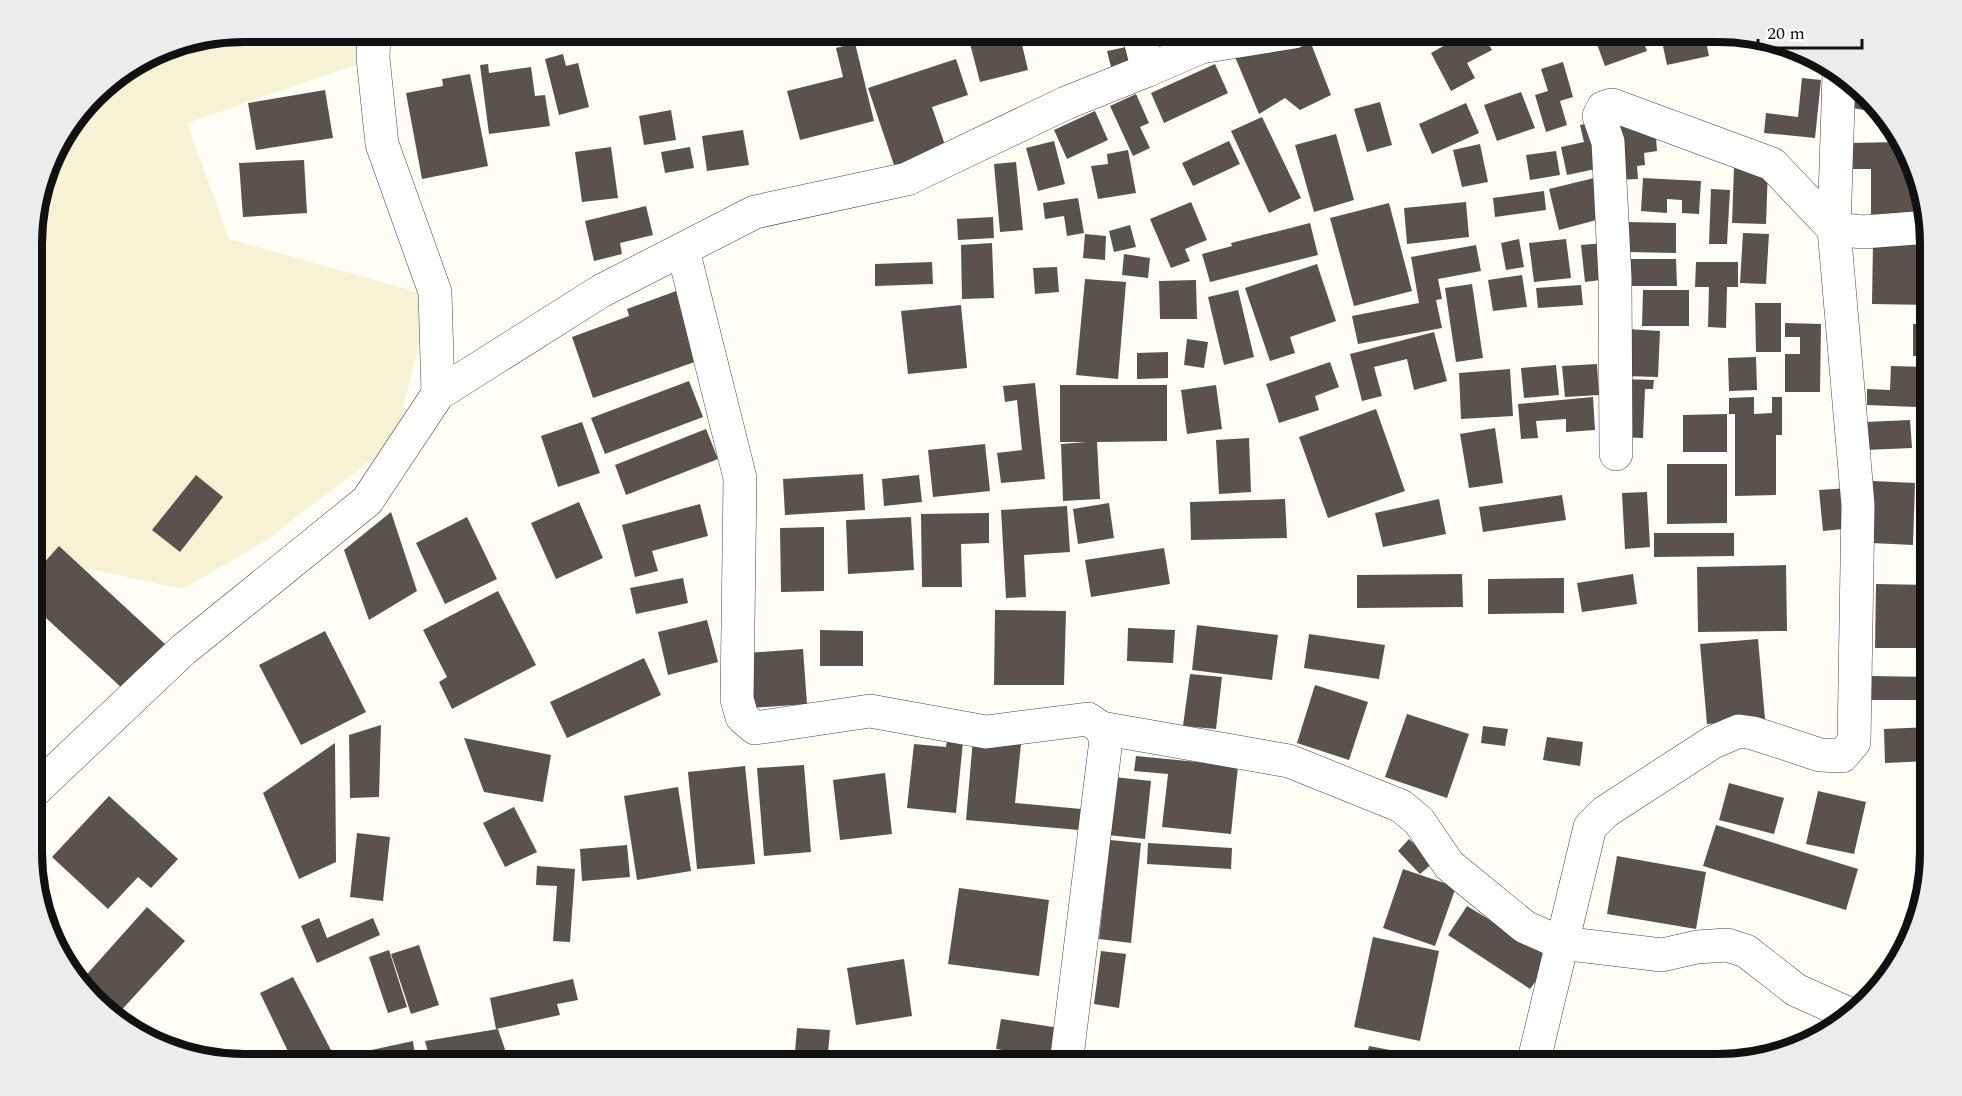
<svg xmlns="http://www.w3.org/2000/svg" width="1962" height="1096" font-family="Spectral,serif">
<rect width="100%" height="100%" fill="#fffdf5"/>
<path fill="#f6f3d4" d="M244,32H367L358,64L187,123L229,239L431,296L395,441L267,540L183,589L33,557V217L54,150L104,85L163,48Z"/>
<g fill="#5a524d">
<path d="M478,32H511V33L479,38Z"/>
<path d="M554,32H612V34L554,37Z"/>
<path d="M967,32H1019L1028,70L980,82Z"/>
<path d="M1460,32H1482L1492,50L1467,63L1475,78L1451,91L1431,53L1463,35Z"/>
<path d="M1597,32H1640L1647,51L1605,66L1593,33Z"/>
<path d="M1660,32H1704L1709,56L1667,65Z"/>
<path d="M1307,33L1331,95L1300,110L1285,98L1259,114L1230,45Z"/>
<path d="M855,43L874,121L800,140L787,91L843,77L836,48Z"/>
<path d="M1136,45L1141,68L1113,75L1107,51Z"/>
<path d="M1772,46L1813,57V58L1771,53Z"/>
<path d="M563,54L566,66L578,63L589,107L559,115L545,59Z"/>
<path d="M956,59L968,95L932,107L947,151L895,168L868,88Z"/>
<path d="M1563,62L1573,97L1560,101L1567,125L1546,132L1535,95L1548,91L1541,69Z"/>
<path d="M488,64L489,73L531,67L535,96L545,95L550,126L489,134L480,65Z"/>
<path d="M1215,64L1228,93L1164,123L1151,93Z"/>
<path d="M470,74L488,166L422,179L406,93L443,86L442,79Z"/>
<path d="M1802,78L1821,80L1815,138L1764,133L1766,113L1798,117Z"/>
<path d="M325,90L333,138L256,150L248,103Z"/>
<path d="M1856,90L1880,113L1853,108Z"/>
<path d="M1521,92L1535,128L1497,141L1484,105Z"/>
<path d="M1136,94L1149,123L1140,127L1150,148L1133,156L1110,106Z"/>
<path d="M1380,102L1392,145L1367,152L1354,109Z"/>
<path d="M1466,103L1479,133L1432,154L1419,124Z"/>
<path d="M671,110L676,140L644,145L639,116Z"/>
<path d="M1095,111L1108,140L1067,159L1054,130Z"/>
<path d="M1262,117L1301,198L1269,213L1231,131Z"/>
<path d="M1595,122L1605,167L1567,175L1561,147L1584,142L1580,125Z"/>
<path d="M1655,124L1657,151L1644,153L1645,165L1637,166L1638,179L1615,180L1611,127Z"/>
<path d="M743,130L749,165L707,171L702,136Z"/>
<path d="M1336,134L1354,200L1314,212L1295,145Z"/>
<path d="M1054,141L1065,184L1038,191L1026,148Z"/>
<path d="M1229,141L1240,164L1193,186L1182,163Z"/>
<path d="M1900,142L1914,182V217L1871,218V169H1847V143Z"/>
<path d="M1480,144L1488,182L1462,187L1453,150Z"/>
<path d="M611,147L618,198L582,202L575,152Z"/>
<path d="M690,147L694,168L665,173L661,152Z"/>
<path d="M1128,150L1136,193L1098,199L1091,166L1108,164L1107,154Z"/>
<path d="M1556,151L1560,175L1530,180L1526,155Z"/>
<path d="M304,160L307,213L243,217L239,163Z"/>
<path d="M1016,162L1023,230L1000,232L994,164Z"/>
<path d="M1734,167L1768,168L1766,224L1732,223Z"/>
<path d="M1594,178L1604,218L1559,230L1549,189Z"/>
<path d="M1643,178L1701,181L1699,214L1682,213V200L1667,199V213L1641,211Z"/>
<path d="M1711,189L1730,190L1727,244H1709Z"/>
<path d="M1544,191L1546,210L1495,217L1493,198Z"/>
<path d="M1078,198L1084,233L1067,236L1064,216L1045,219L1043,203Z"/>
<path d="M1191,202L1207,240L1185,249L1190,261L1171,268L1150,219Z"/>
<path d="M1466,202L1469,237L1407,244L1404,208Z"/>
<path d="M1389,203L1412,291L1354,306L1330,218Z"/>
<path d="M646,206L653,235L620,243L622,254L594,261L585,221Z"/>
<path d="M993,217L994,238L958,240L957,219Z"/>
<path d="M1628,222L1676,223V253L1628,252Z"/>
<path d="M1310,223L1318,255L1210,282L1202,254L1232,246L1231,243Z"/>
<path d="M1130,225L1136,247L1114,252L1109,231Z"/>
<path d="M1743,233L1769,234L1766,284L1740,283Z"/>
<path d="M1085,234L1106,236L1105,260L1083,258Z"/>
<path d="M1519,239L1524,267L1506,270L1501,243Z"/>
<path d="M1566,239L1571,278L1534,282L1529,243Z"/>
<path d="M1873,242L1930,244L1929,305L1872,304Z"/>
<path d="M992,243L994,298L962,299L961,245Z"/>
<path d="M1604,243L1608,279L1585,282L1581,245Z"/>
<path d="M1476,245L1481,271L1438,279L1442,299L1436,300L1442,328L1358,344L1352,316L1419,303L1411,257Z"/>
<path d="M1124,254L1150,258L1148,278L1122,275Z"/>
<path d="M1629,259H1676L1677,286H1630Z"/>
<path d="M932,262L933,284L875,286V264Z"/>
<path d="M1696,262H1738V287H1727L1726,328L1708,327L1709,287H1695Z"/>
<path d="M1317,264L1336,321L1290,337L1295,353L1270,361L1245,288Z"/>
<path d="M1057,267L1059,292L1035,294L1033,268Z"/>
<path d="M1522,275L1527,307L1493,311L1488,280Z"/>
<path d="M1085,279L1126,282L1118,379L1076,375Z"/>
<path d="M1196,280L1197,319H1160L1159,281Z"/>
<path d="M1472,284L1483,358L1456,362L1445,288Z"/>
<path d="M1581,285L1583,305L1538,308L1536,288Z"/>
<path d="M679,290L703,359L593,398L572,337L629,316L627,309Z"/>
<path d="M1238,290L1254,357L1224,365L1208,297Z"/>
<path d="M1643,290H1689V326H1642Z"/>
<path d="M1755,303H1781V352H1756Z"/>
<path d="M961,305L967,368L908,374L901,311Z"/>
<path d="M1785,323L1821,324L1820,392H1785V354H1800V337H1785Z"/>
<rect x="1913" y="324" width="17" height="32"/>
<path d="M1627,329L1660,331L1658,377L1625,376Z"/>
<path d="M1434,332L1447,381L1414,390L1407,359L1374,367L1382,396L1362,401L1350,354Z"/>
<path d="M1187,339L1208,342L1204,368L1184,365Z"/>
<path d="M1168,352V378L1137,379V353Z"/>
<path d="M1756,357L1757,390L1729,391L1728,358Z"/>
<path d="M1330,362L1339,387L1315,396L1319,410L1279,423L1266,384Z"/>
<path d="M1597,364L1599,395L1565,397L1562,366Z"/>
<path d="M1556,365L1559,395L1524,398L1521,368Z"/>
<path d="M1891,366L1930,367V385L1917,384L1916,407L1867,405V389L1890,390Z"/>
<path d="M1510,369L1513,416L1461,419L1459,373Z"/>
<path d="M1620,379L1654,380L1653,389H1645L1643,438L1618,437Z"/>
<path d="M689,381L703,417L605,454L591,418Z"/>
<path d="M1035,383L1045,479L1001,483L997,453L1022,450L1017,400L1005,402L1003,386Z"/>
<path d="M1060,385H1167V441L1097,442L1100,499L1063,501L1061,444L1087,442H1060Z"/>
<path d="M1216,385L1222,429L1187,434L1181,390Z"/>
<path d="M1593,397L1595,430L1566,432V419L1536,421L1538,438L1521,439L1518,404Z"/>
<path d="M1754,397V414L1772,413V397H1782V435H1776V495L1735,496V414H1729V398Z"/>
<path d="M1376,409L1405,491L1328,518L1299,437Z"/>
<path d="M1727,414V452H1683V415Z"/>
<path d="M1910,420L1912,448L1866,450L1865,422Z"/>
<path d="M582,422L600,473L558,487L541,436Z"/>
<path d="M1495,428L1503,483L1469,488L1460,434Z"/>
<path d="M706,429L718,459L626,495L615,465Z"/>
<path d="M1925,435H1930V477H1926Z"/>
<path d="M1249,438L1251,492L1219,494L1216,440Z"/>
<path d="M985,444L990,491L933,497L928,450Z"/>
<path d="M1667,464H1727V523L1667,524Z"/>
<path d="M863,474L865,510L785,515L783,479Z"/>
<path d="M196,475L223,497L180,552L152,530Z"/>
<path d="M919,475L922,502L884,506L882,479Z"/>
<path d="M1873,481L1915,483L1913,545L1871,543Z"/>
<path d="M1850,488L1853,528L1823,531L1819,490Z"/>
<path d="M1647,492L1650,547L1625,549L1622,493Z"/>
<path d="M1562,495L1566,520L1483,532L1479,507Z"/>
<path d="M1285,499L1287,538L1191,540L1190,502Z"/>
<path d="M1439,499L1446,534L1383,547L1375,513Z"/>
<path d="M579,502L603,558L556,579L531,523Z"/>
<path d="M1109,503L1114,538L1078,544L1073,509Z"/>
<path d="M700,504L708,536L652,551L658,571L635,577L622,525Z"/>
<path d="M1067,506L1070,552L1024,555L1026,597L1006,598L1001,510Z"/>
<path d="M391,512L417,591L369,620L344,550Z"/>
<path d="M989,513V543L961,544L962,587H922L921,514Z"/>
<path d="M467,517L497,579L445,604L416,543Z"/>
<path d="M911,517L914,570L848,574L846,520Z"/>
<path d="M824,527V591L781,592L780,528Z"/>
<path d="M1654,533H1734V556L1654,557Z"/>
<path d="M59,546L165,644L123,689L33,606V575Z"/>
<path d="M1164,548L1170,584L1091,597L1085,560Z"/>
<path d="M1786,565L1787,631L1698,632L1697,567Z"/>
<path d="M1462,574L1463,607L1357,608V575Z"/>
<path d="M1633,574L1637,604L1582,612L1577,583Z"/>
<path d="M683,578L688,603L636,614L630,588Z"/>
<path d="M1564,578V613L1488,614V579Z"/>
<path d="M1876,584L1930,585V648H1875Z"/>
<path d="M498,591L536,665L452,709L439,682L447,677L423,630Z"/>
<path d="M995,610L1066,611L1064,685H994Z"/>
<path d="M707,620L718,662L668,675L658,632Z"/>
<path d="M1197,625L1278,635L1272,680L1192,670Z"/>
<path d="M1128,628L1175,630L1173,663L1127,661Z"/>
<path d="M820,630L863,631V666H820Z"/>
<path d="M325,631L366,712L301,745L259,665Z"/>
<path d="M33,634L45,645L33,658Z"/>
<path d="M1309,634L1385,645L1379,679L1304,668Z"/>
<path d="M1758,639L1765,719L1707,724L1700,644Z"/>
<path d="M803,649L807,704L750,708L746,653Z"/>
<path d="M644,658L661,695L567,738L550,702Z"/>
<path d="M1190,674L1222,677L1216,729L1183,726Z"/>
<path d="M1871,676L1930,677V700H1871Z"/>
<path d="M1315,685L1368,702L1349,760L1297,743Z"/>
<path d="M1407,714L1469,734L1447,798L1385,777Z"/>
<path d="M381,725L379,797L350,798L349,735Z"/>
<path d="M1483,726L1508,729L1505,746L1481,743Z"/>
<path d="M1930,727V761L1885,763L1884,729Z"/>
<path d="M948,731L964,732L956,813L907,808L914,744L946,747Z"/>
<path d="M1547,737L1583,742L1580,766L1543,760Z"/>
<path d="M464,738L551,755L543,802L484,792Z"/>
<path d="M973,739L1021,744L1015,803L1092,810L1090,831L966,820Z"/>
<path d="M335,743L336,862L299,879L263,793Z"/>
<path d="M1136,756L1238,766L1231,834L1162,827L1168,774L1134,771Z"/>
<path d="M804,765L811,852L764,856L757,768Z"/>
<path d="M745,766L755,864L697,869L688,772Z"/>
<path d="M885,773L892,834L840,840L833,780Z"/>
<path d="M1114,777L1151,781L1145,839L1108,835Z"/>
<path d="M1729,783L1784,798L1774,834L1719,820Z"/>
<path d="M678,787L691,871L637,880L624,796Z"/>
<path d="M1818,791L1866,802L1854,854L1806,844Z"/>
<path d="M109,796L178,859L151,888L138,877L108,909L52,857Z"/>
<path d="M514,807L537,852L505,867L483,823Z"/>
<path d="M1716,825L1858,869L1846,910L1703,866Z"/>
<path d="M357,833L390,837L383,901L350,897Z"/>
<path d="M1409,839L1434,862L1420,874L1398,851Z"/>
<path d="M1110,840L1141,843L1131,943L1099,939Z"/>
<path d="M1148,843L1232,848L1231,869L1147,864Z"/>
<path d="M627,845L630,877L582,881L580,849Z"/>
<path d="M1617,856L1706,872L1696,929L1607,914Z"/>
<path d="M537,866L575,869L570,942L553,941L557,886L536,885Z"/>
<path d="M1403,869L1456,887L1435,946L1383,928Z"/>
<path d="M959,888L1049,900L1039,976L948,964Z"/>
<path d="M1467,906L1553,958L1530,989L1448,935Z"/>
<path d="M147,907L185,941L116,1016L80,982Z"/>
<path d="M319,918L327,938L373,918L380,935L317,963L301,926Z"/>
<path d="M1373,937L1439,951L1420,1041L1354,1027Z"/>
<path d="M419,945L439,1005L411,1014L391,954Z"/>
<path d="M389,950L407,1007L388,1013L369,957Z"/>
<path d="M1101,951L1126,954L1119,1008L1094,1004Z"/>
<path d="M904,959L912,1016L856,1025L847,968Z"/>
<path d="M293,977L335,1058L413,1041L416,1064H294L260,993Z"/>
<path d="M573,979L578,1000L557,1004L560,1015L496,1029L490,998Z"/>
<path d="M1001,1019L1066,1029L1061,1059L996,1049Z"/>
<path d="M797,1028L830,1030L827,1064H794Z"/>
<path d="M498,1029L510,1064H431L425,1041Z"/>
<path d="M1369,1046L1448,1061L1447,1064H1365Z"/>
<path d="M995,1052L1018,1060L1016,1064H991Z"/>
<path d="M869,1055L890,1059L889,1064H867Z"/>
</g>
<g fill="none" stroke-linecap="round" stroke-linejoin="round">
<defs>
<g id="minor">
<path d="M374,32L373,58L382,144L435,292L438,394"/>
<path d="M1138,32L1148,70"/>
<path d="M1839,74L1834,229L1863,232L1929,227"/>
<path d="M683,250L740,478L737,699L742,717L755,728L870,711L986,732L1088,719L1101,728L1106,740L1066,1064"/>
<path d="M1101,728L1289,761L1401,806L1419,821L1449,865L1525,927L1561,943L1662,955L1697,947L1727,945L1746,951L1796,990L1847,1013"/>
<path d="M33,792L183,650L367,501L438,394L601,291L755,212L907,179L1066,103L1148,70L1201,47L1294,32"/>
<path d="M1533,1064L1590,827L1605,812L1713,742L1739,731L1753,733L1820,755L1842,756L1854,742L1858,505L1834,229L1772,164L1612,105L1603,108L1599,116L1608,142L1615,278L1616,454"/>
</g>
</defs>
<use href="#minor" stroke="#444" stroke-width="34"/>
<use href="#minor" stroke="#fff" stroke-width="33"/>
</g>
<path d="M0 0H1962V1096H0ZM244 42H1718A202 202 0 0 1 1920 244V852A202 202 0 0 1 1718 1054H244A202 202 0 0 1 42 852V244A202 202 0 0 1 244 42Z" fill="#ececec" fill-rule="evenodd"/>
<path fill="none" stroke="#111" stroke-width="8" d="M244 42H1718A202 202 0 0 1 1920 244V852A202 202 0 0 1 1718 1054H244A202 202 0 0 1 42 852V244A202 202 0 0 1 244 42Z"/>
<path d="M1758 39v9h104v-9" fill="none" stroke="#111111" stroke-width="3"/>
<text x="1767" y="39" font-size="18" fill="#111111" stroke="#ffffff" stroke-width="4.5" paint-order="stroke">20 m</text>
</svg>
